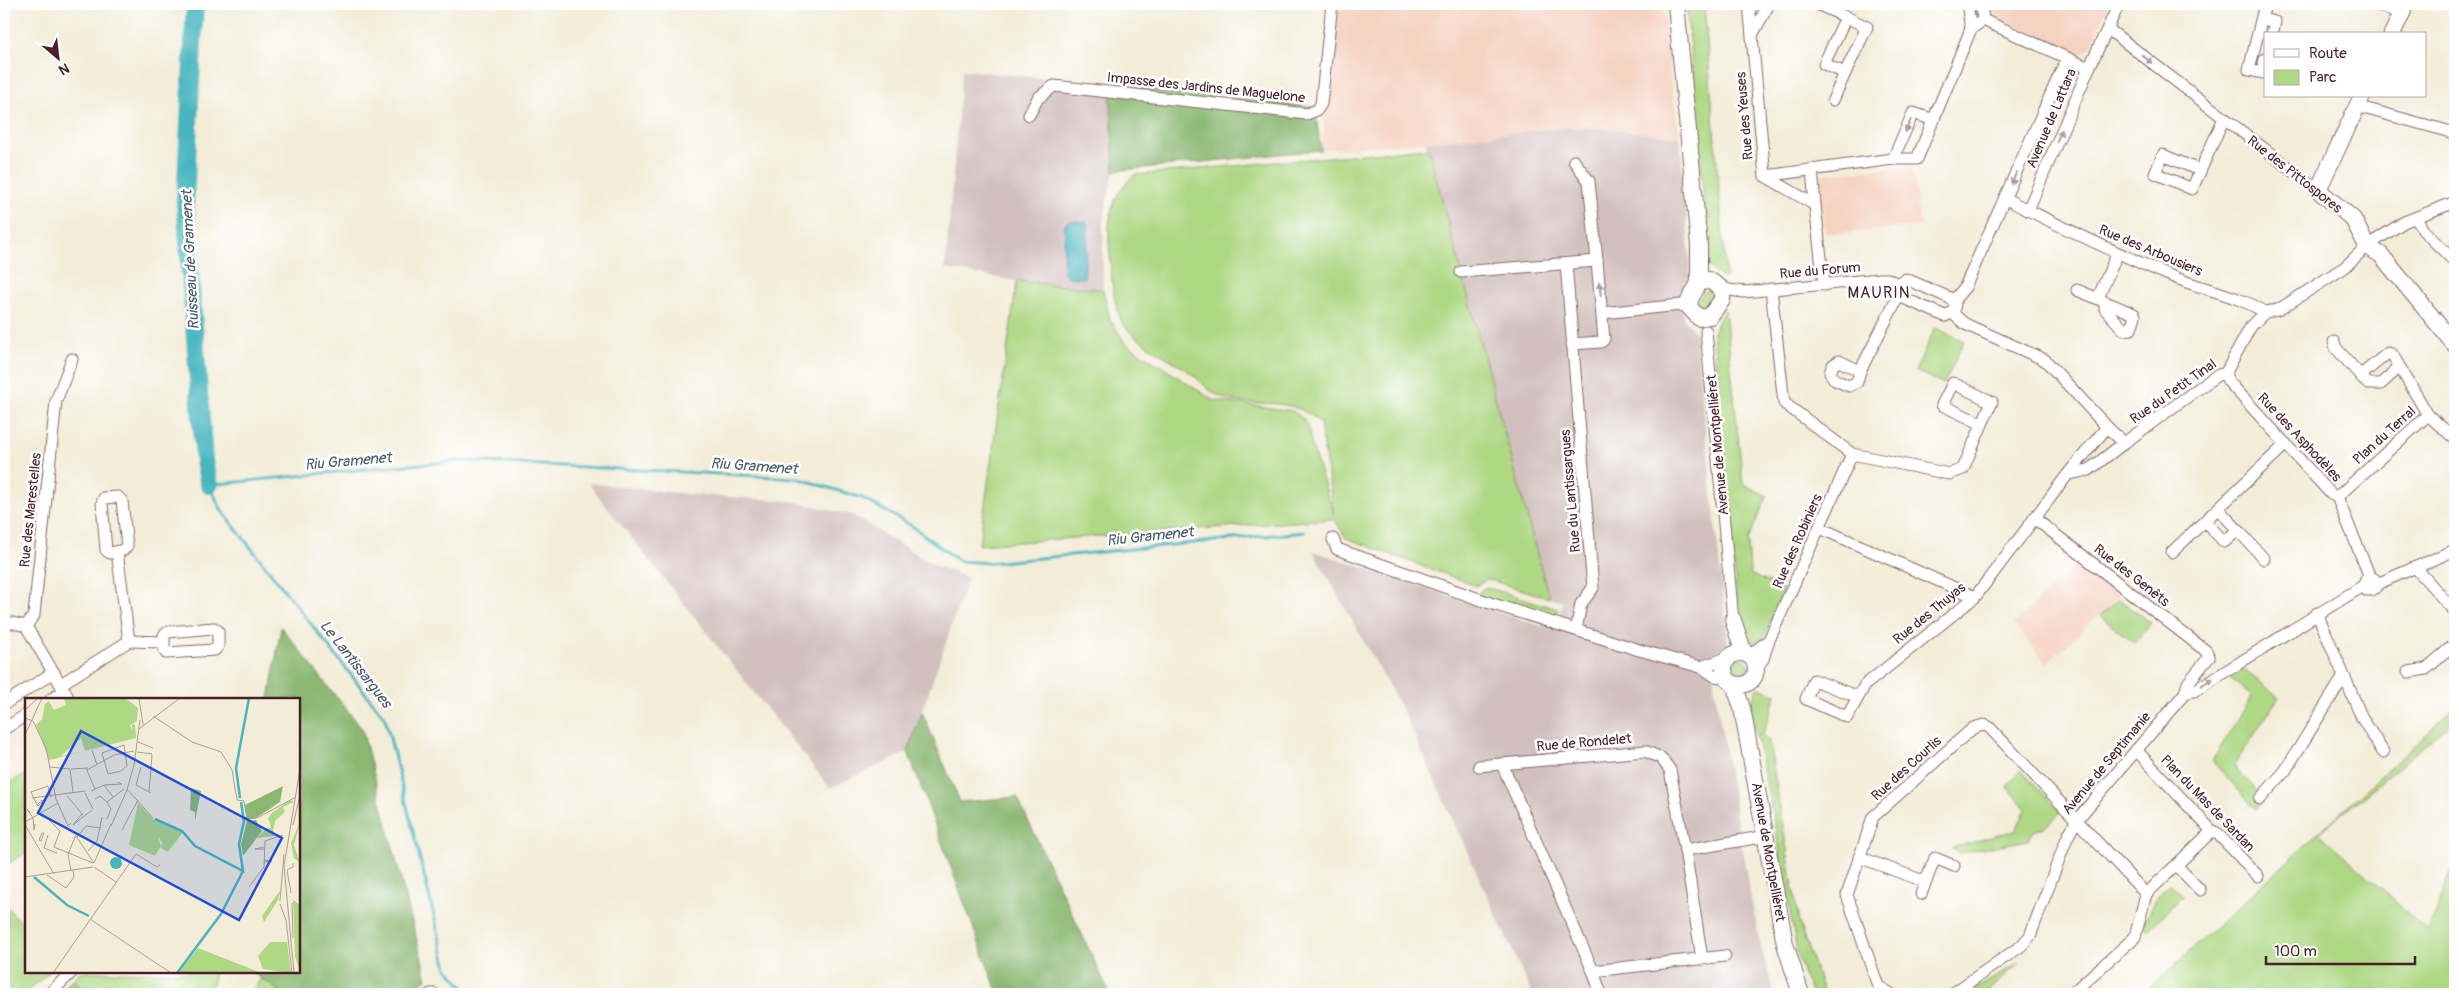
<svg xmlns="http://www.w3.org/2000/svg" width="2459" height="998" font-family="Pangolin,sans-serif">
<rect width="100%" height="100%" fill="#fff"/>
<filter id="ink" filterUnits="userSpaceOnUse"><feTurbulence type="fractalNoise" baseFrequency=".02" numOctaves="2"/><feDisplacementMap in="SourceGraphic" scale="10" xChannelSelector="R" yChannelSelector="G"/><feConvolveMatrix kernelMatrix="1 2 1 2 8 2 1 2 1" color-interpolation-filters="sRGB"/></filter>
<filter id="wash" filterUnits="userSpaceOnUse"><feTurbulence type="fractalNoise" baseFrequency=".0096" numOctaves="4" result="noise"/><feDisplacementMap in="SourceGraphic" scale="20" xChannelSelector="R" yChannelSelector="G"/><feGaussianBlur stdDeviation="1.12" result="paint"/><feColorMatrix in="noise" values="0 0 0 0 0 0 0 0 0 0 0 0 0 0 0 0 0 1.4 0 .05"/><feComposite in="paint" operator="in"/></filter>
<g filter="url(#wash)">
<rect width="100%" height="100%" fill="#f3edd8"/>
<g fill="#f5d3c2">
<path d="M1338,4H1663L1672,92L1680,137L1591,127L1549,129L1426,142L1321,150Z"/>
<path d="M1986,4H2109L2091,47L2080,55L1988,16Z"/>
<path d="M1912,166L1920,226L1825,234L1819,180L1821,176L1824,174Z"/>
<path d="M2081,562L2120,596L2047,663L2013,624Z"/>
</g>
<g fill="#d1c0bd">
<path d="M962,70L1110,85L1114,171L1103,222V290L1017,281L945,269Z"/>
<path d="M1591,127L1680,137L1691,276L1682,296L1684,319L1695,332L1728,644L1713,654L1714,686L1748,883L1761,947L1774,994H1532L1404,713L1313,551L1554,630L1563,602L1549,598L1426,142L1549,129Z"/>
<path d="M588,483L687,494L791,501L852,515L934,565L968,578L908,752L830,788Z"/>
</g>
<g fill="#aed884" stroke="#7c7c58">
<path d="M1686,4H1704L1726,277L1721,278L1710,268Z"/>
<path d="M1428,148L1549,598L1487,579L1477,586L1346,538L1334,519L979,545L1017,281L1103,290L1110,319L1125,343L1213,400L1293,411L1303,419L1307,424L1312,447L1334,515L1320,423C1290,394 1262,409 1227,399C1209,394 1202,381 1188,371C1171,359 1142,344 1128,330C1113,315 1111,274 1110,254C1107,222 1109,197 1134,175Z"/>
<path d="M1707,289H1712L1715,298L1708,308L1702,310L1697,305L1698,299Z"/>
<path d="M1725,310L1743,484L1767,496L1748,540L1750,574L1783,590L1763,640L1753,643L1746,639L1739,621L1713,333L1718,320Z"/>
<path d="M1935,328L1964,341L1944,384L1915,371Z"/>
<path d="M1486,587L1558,609L1555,621L1481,597L1479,592Z"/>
<path d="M2119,599L2151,623L2134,643L2100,616Z"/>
<circle cx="1740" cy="668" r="10"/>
<path d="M2243,669L2279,697L2234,766L2256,790L2263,802L2256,809L2212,761L2252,697L2230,678Z"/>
<path d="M1758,687L1776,695L1762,736L1769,741L1799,923L1824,994H1811L1798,958L1780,852L1750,705Z"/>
<path d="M2455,708V720L2319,833L2428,931L2455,860V994H2143Z"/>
<path d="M2021,770L2061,812L2045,827L2034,831L2028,840L1960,853L1952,848L2016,830L2026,809L2007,786Z"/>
<path d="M26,774V838L24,840L26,853L4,866V786Z"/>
<path d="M2170,883L2183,896L2148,930L2143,925L2155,899Z"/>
<path d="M4,904L26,927V972H50L24,994H4Z"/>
<path d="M2020,962L1985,994H1968Z"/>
<path d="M80,972H215L210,994H115L113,989L100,994H84L74,978Z"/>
<path d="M261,978L284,994H250Z"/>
</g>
<g fill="#8ab872" stroke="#6a6c4e">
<path d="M1110,85L1315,107L1321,150L1114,171Z"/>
<path d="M281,627L362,729L427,979L401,994H284L252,972H299V699H269Z"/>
<path d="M922,712L960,802L1017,797L1110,994H998L908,752Z"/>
<path d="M74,978L84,994H57Z"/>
</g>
<path fill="#46b5c0" stroke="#486a76" d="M1079,221L1087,223L1088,229L1084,278L1068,277L1063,272L1065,224L1069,221Z"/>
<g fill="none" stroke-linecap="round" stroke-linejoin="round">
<path stroke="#46b5c0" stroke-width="3" d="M469,994L447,968L385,718L222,511L209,485L396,466L463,461L797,478L862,498L912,526L959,561L990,563L1305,532"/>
<path stroke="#46b5c0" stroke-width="18" d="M195,4L185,202L204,460L209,485"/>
</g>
</g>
<g filter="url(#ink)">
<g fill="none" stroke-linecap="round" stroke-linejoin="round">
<defs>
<g id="street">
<path d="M1749,4L1765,176L1815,205L1824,285"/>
<path d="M1817,4L1846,17"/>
<path d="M1967,4L1971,29"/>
<path d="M1981,4L1983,20"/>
<path d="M1846,17L1867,27L1845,73L1824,64Z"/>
<path d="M2262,19L2275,22L2272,34"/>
<path d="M1983,20L2067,58"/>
<path d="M2108,29L2318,190"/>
<path d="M1752,35L1769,4"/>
<path d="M2265,59L2262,73L2249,70L2265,4"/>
<path d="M2089,68L2119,4"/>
<path d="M1833,100L1845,73"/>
<path d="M2358,105L2367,109L2455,133"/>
<path d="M1029,115L1038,98L1054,86L1307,114L1317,110L1321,104L1332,4"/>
<path d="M1893,159L1913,113L1934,120"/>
<path d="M1574,161L1589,181L1597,261"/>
<path d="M1812,169L1815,205"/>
<path d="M2199,170L2163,155L2155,173L2192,189L2224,118"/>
<path d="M1765,176L1893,159H1917L1971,29L1983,20"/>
<path d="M2006,199C2061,227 2118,254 2176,278C2205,290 2237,295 2265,312"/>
<path d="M2416,218L2423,230L2455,262"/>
<path d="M1566,264L1593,588L1581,604L1576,630"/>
<path d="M1461,272L1597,261L1604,339L1601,342L1572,344"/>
<path d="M1906,279L1950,298L1955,303L1954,311L1945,316L1903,298C1898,294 1896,290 1897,284Z"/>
<path d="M1722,289L1744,292L1880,279H1888L1897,284"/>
<path d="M1771,289L1784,403L1852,454L1949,474L1963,469L1982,424"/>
<path d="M2077,290L2134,314L2135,316L2131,329L2124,330L2105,309V303"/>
<path d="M2098,298L2117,254"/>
<path d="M1954,300L1965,287L2067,58L2089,68L2028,210"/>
<path d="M1602,313L1681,305L1690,308"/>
<path d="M1952,313L1965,324L2045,360L2107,427"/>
<path d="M1706,331L1733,620"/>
<path d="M2334,342L2336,348L2368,384H2381L2399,367"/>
<path d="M1860,371L1839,361L1833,365L1830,373L1835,380L1849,386L1857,382L1860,371L1899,295"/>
<path d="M2225,374L2228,381L2331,494L2337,497L2370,577"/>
<path d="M2361,375L2388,353L2392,354L2428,415L2455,439"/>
<path d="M1953,383L1992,402L1982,424L1942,405Z"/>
<path d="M2107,427L2124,443L2089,470L2068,474Z"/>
<path d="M2124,443L2217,375L2225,374L2251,326L2265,312L2278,310L2345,267L2367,246L2404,222L2455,202"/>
<path d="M118,497L122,501L127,546L123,550L110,553L106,550L102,503L104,498Z"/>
<path d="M2337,497L2428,415"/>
<path d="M2034,518L2206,651L2209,657"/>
<path d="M2205,521L2224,542L2238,530L2218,509"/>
<path d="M1820,528L1975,597"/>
<path d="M2238,530L2264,559"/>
<path d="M1333,539L1337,549L1490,603L1639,650L1701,667L1715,676L1727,678"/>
<path d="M117,552L129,641"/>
<path d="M2172,552L2286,444"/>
<path d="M2416,568L2455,612"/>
<path d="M2377,584L2455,550"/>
<path d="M2317,613L2362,718L2383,752"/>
<path d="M4,623H13L26,626"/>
<path d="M214,628L218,631V646L215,650L166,653L164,648V635L168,632Z"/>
<path d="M129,641L163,642"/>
<path d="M1749,656L1769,640"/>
<path d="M1701,667L1729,657"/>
<path d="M1756,668L1763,659L1769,640L1852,454"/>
<path d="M2408,672L2426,669L2455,644"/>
<path d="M61,684L129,641"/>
<path d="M2185,693L2194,691L2363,586L2367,578H2373L2376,581V587L2372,590H2366L2363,586"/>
<path d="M1856,696L1814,680L1806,699L1847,717L1865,685L1975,597L2068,474"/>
<path d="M51,699L65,691"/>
<path d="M69,699L26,626L34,615L56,401L72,359"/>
<path d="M4,704L54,672"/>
<path d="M4,729L26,715"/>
<path d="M2136,750L2212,831L2217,833L2258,876"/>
<path d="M1502,764L1593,971L1601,994"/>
<path d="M1479,766L1645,751L1661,758L1670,770L1685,850L1702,959"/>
<path d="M2260,799L2285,771L2344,676"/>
<path d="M1685,850L1767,836"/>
<path d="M1859,857L1926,882"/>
<path d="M2177,866L2200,890"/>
<path d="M1921,894L1935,858L1954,866"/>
<path d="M2146,894L2212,831"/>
<path d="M1593,971L1725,956"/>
<path d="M49,994L72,972"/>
<path d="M430,994H434"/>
<path d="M1891,994L1878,986L1847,895L1873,817L1973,728L1984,725L1989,727L2146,894L2135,937L2071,994"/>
<path d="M1952,994L2021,946L2030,936L2067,838L2076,821L2185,693L2188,683L2209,657"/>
</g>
<g id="secondary">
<path d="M1676,4L1699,245V283"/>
<path d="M2381,4L2403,11L2392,34"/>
<path d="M2362,96L2318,190L2353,219L2367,246L2381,255L2455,345"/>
<path d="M1709,280L1722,289V300L1710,316L1699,318L1690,308L1689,301L1699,283Z"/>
<path d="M1733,620L1744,653"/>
<circle cx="1740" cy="669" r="16"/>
<path d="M1734,684L1742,708L1785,944L1801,994"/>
</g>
</defs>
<use href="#street" stroke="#856768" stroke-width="13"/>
<use href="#secondary" stroke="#856768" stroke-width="18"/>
<use href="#street" stroke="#fff" stroke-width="11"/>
<use href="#secondary" stroke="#fff" stroke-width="16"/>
</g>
<defs><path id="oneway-solid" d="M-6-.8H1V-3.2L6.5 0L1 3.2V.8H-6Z" transform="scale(1.25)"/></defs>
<g fill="#ae9aa0">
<use href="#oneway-solid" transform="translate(2147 59) rotate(37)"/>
<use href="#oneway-solid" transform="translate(1908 126) rotate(114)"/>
<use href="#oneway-solid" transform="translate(2059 136) rotate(-66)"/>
<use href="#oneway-solid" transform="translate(2014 178) rotate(113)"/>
<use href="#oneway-solid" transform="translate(1600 289) rotate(-96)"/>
<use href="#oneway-solid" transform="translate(2207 682) rotate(-32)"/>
</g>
</g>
<g text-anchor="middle" stroke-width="5" stroke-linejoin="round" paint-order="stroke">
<g font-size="14" fill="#4a1f2b" stroke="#fff">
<text transform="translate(1206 87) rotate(6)" y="5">Impasse des Jardins de Maguelone</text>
<text transform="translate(1744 116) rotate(-95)" y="5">Rue des Yeuses</text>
<text transform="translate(2051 118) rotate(-67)" y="5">Avenue de Lattara</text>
<text transform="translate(2295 174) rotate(38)" y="5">Rue des Pittospores</text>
<text transform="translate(2151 250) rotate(23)" y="5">Rue des Arbousiers</text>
<text transform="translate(1820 270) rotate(-5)" y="5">Rue du Forum</text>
<text transform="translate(2173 391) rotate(-35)" y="5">Rue du Petit Tinal</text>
<text transform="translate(2384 435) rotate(-42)" y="5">Plan du Terral</text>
<text transform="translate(2300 437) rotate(47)" y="5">Rue des Asphodèles</text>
<text transform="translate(1717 445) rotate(-95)" y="5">Avenue de Montpelliéret</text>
<text transform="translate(1570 491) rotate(-95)" y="5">Rue du Lantissargues</text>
<text transform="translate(30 510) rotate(-84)" y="5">Rue des Marestelles</text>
<text transform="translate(1797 541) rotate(-66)" y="5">Rue des Robiniers</text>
<text transform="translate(2132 575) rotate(38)" y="5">Rue des Genêts</text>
<text transform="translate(1929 613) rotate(-39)" y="5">Rue des Thuyas</text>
<text transform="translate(1584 742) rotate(-5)" y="5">Rue de Rondelet</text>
<text transform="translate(2106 763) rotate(-50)" y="5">Avenue de Septimanie</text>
<text transform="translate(1906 768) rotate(-42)" y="5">Rue des Courlis</text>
<text transform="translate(2208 803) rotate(46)" y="5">Plan du Mas de Sardan</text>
<text transform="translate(1769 852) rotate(80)" y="5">Avenue de Montpelliéret</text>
</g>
<g font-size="15" font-style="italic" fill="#485b67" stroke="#fff">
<text transform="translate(190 260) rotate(-93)" y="5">Ruisseau de Gramenet</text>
<text transform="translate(348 461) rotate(-5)" y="5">Riu Gramenet</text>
<text transform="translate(754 466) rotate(4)" y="5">Riu Gramenet</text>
<text transform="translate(1150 536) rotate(-6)" y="5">Riu Gramenet</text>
<text transform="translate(356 664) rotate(52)" y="5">Le Lantissargues</text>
</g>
<g font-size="16" letter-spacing="1" fill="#4a1f2b" stroke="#fff">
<text x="1879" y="298">MAURIN</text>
</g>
</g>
<g transform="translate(25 698)">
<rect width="275" height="275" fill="#f3edd8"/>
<path d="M39,0H100L113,10L112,23L105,27L107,33V26L110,27L111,40L24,62L11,27L17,21L20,6L24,3L29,12L41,7ZM56,40L60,53L36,58ZM265,102L269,104L258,109L260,114L250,123L248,135L250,138L232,140L241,130H246L243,120L247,115ZM113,105L128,121L158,134L143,154L136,150L137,145L133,138L136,148L130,158L104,147ZM275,124L269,147L275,165L269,160L266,145ZM256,191L253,202L239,224L237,218ZM268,202L275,207V275L270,258ZM245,244H262L266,275L238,271L233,258ZM173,250L196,259L237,275H153Z" fill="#aed884" fill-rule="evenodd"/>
<path d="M258,88L255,104L231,120L222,121L220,107ZM166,90L176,93L170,123V114L165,112ZM231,122L237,133L218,158L216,146L222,123Z" fill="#8ab872"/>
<path d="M85 165a6 6 0 1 1 12 0a6 6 0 1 1-12 0Z" fill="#46b5c0"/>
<path fill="none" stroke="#46b5c0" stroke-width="2.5" d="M215,100L211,70L224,0M130,121L157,133L170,148L218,173L214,146L219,123L216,104M9,179L42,207L64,218M152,275L196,216L218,173"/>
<path fill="none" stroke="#af9b93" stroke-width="1" d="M114,0L118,27M0,12L13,0M128,18L167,44L196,54L207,72L212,102L219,103L222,121L232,120L271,99M0,20L8,23L21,50L31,101L43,128L46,125M114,31L155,0M0,37L17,0M113,44L128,50M99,47L102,68L96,73L83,76L77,55ZM67,52L72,67M112,54L127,56L124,55M25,69L45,71M116,69L111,87L126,95M61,70L70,91M45,71L48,94M46,71L63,70M62,72L89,57L109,53M79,87L88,99M102,91L128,120M66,93L79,87L97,86L92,84M124,94L127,57M60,95L68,111M42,98L58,117M7,100L60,93M70,101L75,98L82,104L86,111L82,121M17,102L18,103L13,108L12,107ZM82,104L99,91M12,107L6,94L23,88L26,99M5,114L2,111L8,120M18,116L35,133L29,149M57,116L48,127L67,112M8,120L9,132L10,126M0,124L33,105M0,127L29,176M268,127L275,97M86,128L102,92L109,67L115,22M97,132L113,102M17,135H19L16,143L14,142ZM23,137L19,150L32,155M51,138L69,165M52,139L61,128L76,130M29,149L68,165M239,151H230L239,149M63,153L72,143L77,119M43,156L51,137M43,156L46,173M239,162L247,163L239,164M69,165L86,126M69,169L91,184M22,177L41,190L49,179L48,172M0,179L68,169M224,189L239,169L240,143L258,137M266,195L262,172L268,169V165M255,203L259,156M267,205L268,240M255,206L261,222L267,275M65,221L146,275M28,275L111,156L132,169L135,167M269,275L259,168L275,71"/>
<path fill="#1d4ed8" fill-opacity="0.15" stroke="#1d4ed8" stroke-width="2.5" d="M56,33L257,140L214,222L13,115Z"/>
<rect width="275" height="275" fill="none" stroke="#4a1f2b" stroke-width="2.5"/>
</g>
<rect width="2459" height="998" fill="none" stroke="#fff" stroke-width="20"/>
<rect x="2264" y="32" width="162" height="65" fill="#ffffff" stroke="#b7a5aa"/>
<rect x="2274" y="49" width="25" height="8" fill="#ffffff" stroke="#b7a5aa"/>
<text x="2309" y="58" font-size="15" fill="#4a1f2b">Route</text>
<rect x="2274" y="70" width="25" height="15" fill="#aed884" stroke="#b7a5aa"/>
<text x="2309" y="82" font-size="15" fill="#4a1f2b">Parc</text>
<g transform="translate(58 58) rotate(152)" stroke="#ffffff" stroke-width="4" paint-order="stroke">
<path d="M0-4L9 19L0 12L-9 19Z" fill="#4a1f2b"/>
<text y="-8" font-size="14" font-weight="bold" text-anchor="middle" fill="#4a1f2b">N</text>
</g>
<path d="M2266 956v8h149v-8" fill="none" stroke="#4a1f2b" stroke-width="2.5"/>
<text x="2274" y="956" font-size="15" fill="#4a1f2b" stroke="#ffffff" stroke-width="4" paint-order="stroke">100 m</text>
</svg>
